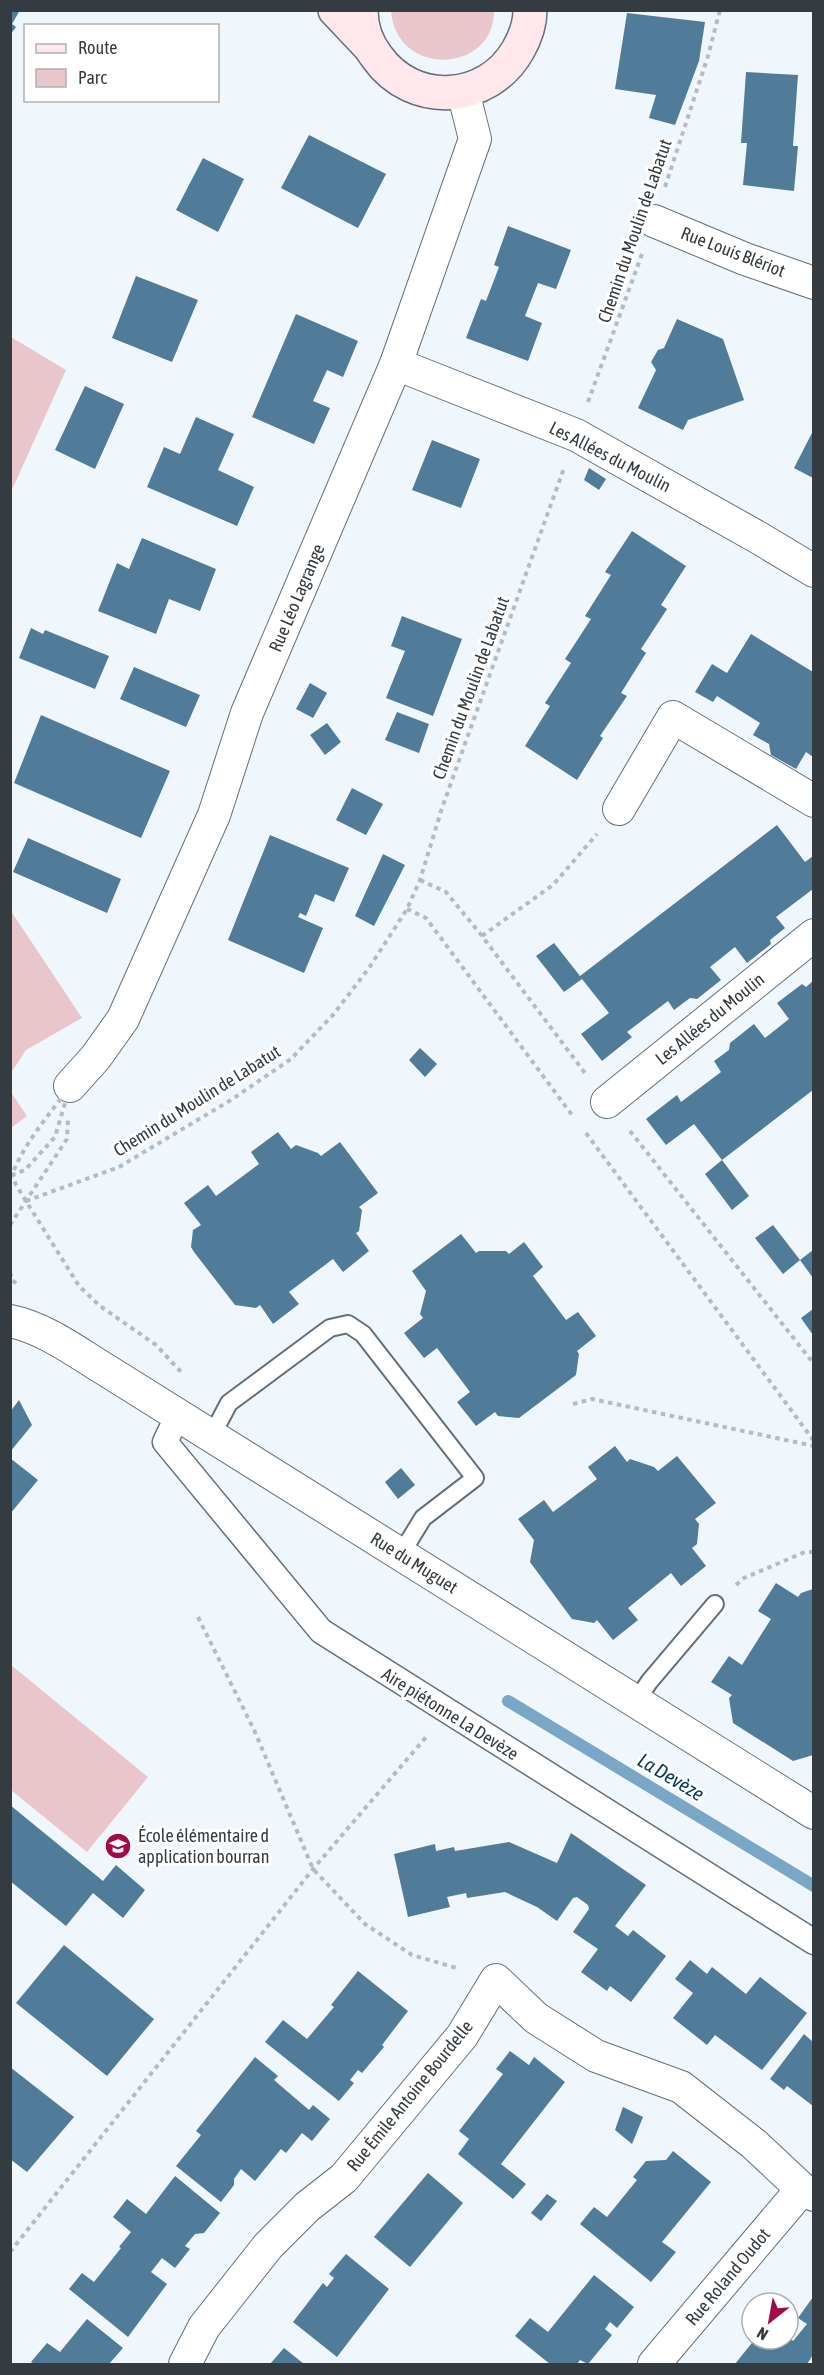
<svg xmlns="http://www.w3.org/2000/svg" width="824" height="2375" font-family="'Asap Condensed',sans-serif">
<rect width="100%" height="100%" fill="#f0f7fc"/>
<g fill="#e9c6cc">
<path d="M391,11L494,10C495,74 396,78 391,11Z"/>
<path d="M11,337L66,370L11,492Z"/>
<path d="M11,911L82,1018L26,1050L11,1073Z"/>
<path d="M10,1091L27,1116L11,1128H10Z"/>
<path d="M11,1665L148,1777L87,1852L11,1790Z"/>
</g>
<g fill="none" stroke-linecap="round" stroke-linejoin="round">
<path stroke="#7aa7c6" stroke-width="12" d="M508,1701L814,1886"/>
</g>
<g fill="#507b99">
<path d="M10,10H20L12,24L16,27L10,35Z"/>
<path d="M627,13L705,22L699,61L675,125L649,118L656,95L615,89Z"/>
<path d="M746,72L798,75L793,146H798L794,191L743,185L747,143H741Z"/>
<path d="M309,135L386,174L358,228L281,188Z"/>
<path d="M203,158L244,179L218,232L176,210Z"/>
<path d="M508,226L571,250L556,289L538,283L525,316L542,323L528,361L466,338L481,299L486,301L499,267L494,265Z"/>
<path d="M136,276L198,300L172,362L112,338Z"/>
<path d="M296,314L358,341L343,377L327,370L313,401L330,408L314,444L252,417Z"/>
<path d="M677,319L723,339L744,400L688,420L683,430L638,408L656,370L651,362L658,350L664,348Z"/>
<path d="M85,386L124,404L95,469L55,450Z"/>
<path d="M196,417L234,434L218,470L254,487L237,526L147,487L164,447L180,454Z"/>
<path d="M813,431V478L794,468Z"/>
<path d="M432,440L480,459L461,508L412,490Z"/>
<path d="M589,468L606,479L599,490L584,480Z"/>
<path d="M632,531L686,566L661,605L667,609L641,649L646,653L621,693L627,696L600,736L603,738L577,780L525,746L550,706L545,703L571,663L565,659L591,619L585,616L611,575L605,572Z"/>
<path d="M142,538L216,569L200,611L169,599L156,634L98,611L117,563L129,569Z"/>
<path d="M402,616L462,639L433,716L386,698L405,651L391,646Z"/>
<path d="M31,628L43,634L45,630L109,656L95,689L19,658Z"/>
<path d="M751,634L813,672V757L806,752L796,769L771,755L769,744L753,735L760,723L717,696L713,702L695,692L712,664L727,673Z"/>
<path d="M134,667L200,695L186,727L120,699Z"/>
<path d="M310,683L327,693L313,718L296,709Z"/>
<path d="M397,712L429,724L419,753L385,740Z"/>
<path d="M41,715L170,771L141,838L14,783Z"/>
<path d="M327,723L341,742L325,755L310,735Z"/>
<path d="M352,788L383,804L366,835L336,820Z"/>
<path d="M777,825L805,862L813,856V889L776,917L785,928L770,940L771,944L747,963L735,947L710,967L721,980L697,999L690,998L674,1010L668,1001L627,1032L632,1037L602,1061L581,1034L609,1013L582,979L564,992L536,956L554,943L580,976Z"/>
<path d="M270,835L349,868L334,902L315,894L306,916L300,913L298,917L323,928L304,973L228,940Z"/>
<path d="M28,838L121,879L107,913L13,872Z"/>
<path d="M383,854L405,865L374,926L355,916Z"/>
<path d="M813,981V1090L722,1160L694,1124L666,1145L646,1119L677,1095L681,1102L721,1072L714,1061L729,1050L730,1043L754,1024L765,1038L789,1019L777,1003L802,984L806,987Z"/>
<path d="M420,1048L437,1064L425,1077L409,1060Z"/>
<path d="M278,1132L291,1149L296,1145L318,1153L321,1156L340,1142L378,1193L359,1207L362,1210L359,1231L356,1233L369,1251L343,1272L333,1259L289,1292L299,1304L273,1324L260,1305L256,1308L235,1305L194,1252L191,1247L193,1230L201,1225L184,1203L208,1185L216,1196L259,1164L251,1152Z"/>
<path d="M722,1160L749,1196L732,1210L705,1174Z"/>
<path d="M773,1225L800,1260L783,1274L755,1238Z"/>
<path d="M461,1234L476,1253L479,1251H506L509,1254L524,1242L543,1267L533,1276L566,1320L578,1312L596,1336L577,1351L579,1354L576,1375L519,1418L498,1416L495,1412L476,1426L457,1402L470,1392L437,1348L424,1358L404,1333L423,1318L420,1314L426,1291L412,1271Z"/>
<path d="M813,1250V1278L800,1260Z"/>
<path d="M813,1309V1335L801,1318Z"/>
<path d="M19,1400L32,1425L10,1452V1412Z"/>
<path d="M615,1446L627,1462L630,1459L654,1467L658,1471L677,1456L716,1503L695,1519L699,1524L697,1544L692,1548L706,1566L681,1586L671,1573L628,1608L638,1620L613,1640L597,1620L594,1623L572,1619L530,1562L534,1540L518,1519L544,1500L553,1512L597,1479L588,1467Z"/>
<path d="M10,1458L38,1480L10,1514Z"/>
<path d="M401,1468L415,1485L398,1499L385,1482Z"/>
<path d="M776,1583L798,1597L801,1593L813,1589V1755L793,1761L733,1723L729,1698L732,1695L711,1682L729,1656L742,1665L771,1619L758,1611Z"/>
<path d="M10,1805L103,1881L116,1865L145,1890L123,1918L93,1893L66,1926L10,1881Z"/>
<path d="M571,1833L646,1885L615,1926L628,1936L633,1930L666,1956L631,2002L610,1986L607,1991L581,1972L598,1949L573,1932L589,1909L588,1905L577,1897L573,1898L557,1921L537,1907L505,1892L467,1898L466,1893L447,1897L450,1907L408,1917L394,1854L435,1844L436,1851L454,1847L455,1851L509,1842L557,1863Z"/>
<path d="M64,1945L154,2019L107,2076L16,2003Z"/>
<path d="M690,1960L707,1974L712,1967L746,1994L760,1977L807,2013L762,2070L715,2035L707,2045L673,2018L693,1993L675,1979Z"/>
<path d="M358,1971L408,2011L382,2045L384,2047L362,2073L358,2070L350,2080L354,2083L339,2101L265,2042L283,2020L307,2039L334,2007L331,2005Z"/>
<path d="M804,2034L813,2042V2106L787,2086L784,2090L770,2079Z"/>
<path d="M510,2051L529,2065L534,2057L565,2082L501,2164L526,2184L513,2199L458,2154L469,2139L459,2131L503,2074L496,2069Z"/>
<path d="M255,2057L278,2076L274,2080L309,2110L313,2105L330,2119L312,2141L302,2133L286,2153L281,2149L255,2181L241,2169L234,2179V2185L221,2202L176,2166L201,2135L196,2131Z"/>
<path d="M10,2067L74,2117L27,2172L10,2159Z"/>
<path d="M623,2107L643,2117L632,2144L615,2130Z"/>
<path d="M673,2151L711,2182L662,2242L676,2252L651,2282L580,2224L594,2207L607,2217L637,2180L633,2177L646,2161L666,2160Z"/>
<path d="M428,2173L463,2203L410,2267L374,2237Z"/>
<path d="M175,2176L220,2213L204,2233L195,2234L185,2246L190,2249L175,2268L162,2258L151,2272L167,2284L128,2337L69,2289L82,2273L94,2282L121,2248L119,2247L131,2232L113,2217L127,2199L146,2214Z"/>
<path d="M547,2194L557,2201L541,2221L531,2213Z"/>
<path d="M346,2254L389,2289L337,2357L293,2322L323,2283L327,2287L334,2278L329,2274Z"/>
<path d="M594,2275L634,2307L617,2328L610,2322L605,2329L612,2335L588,2364L580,2360L577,2364H550L515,2336L530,2318L548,2332Z"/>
<path d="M813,2297V2355L807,2364H735L755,2339H761L765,2342L768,2339H788V2336L793,2341L807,2324L798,2318Z"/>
<path d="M87,2319L123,2348L109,2364H34L31,2362L47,2343L60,2352Z"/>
<path d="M284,2348L304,2364H270Z"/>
</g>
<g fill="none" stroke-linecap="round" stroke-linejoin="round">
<defs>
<g id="service">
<path d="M212,1435L229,1403L330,1328L348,1324L363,1334L475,1478L423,1518L401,1554"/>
<path d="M636,1702L649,1682L715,1604"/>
</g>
<path id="pedestrian" d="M178,1415L165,1442L321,1631L814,1942"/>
<g id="minor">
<path d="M654,221L745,259L814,283"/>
<path d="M396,364L576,435L759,538L814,571"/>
<path d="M619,809L673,717L814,801"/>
<path d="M70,1086L96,1057L123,1019L214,815L247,713L396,364L475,139L463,91"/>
<path d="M607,1102L814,935"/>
<path d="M10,1321C45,1328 76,1352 106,1370L814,1813"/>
<path d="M185,2364L204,2327L268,2246L307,2207L344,2178L462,2036L496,1980L536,2018L596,2056L681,2087L754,2144L802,2189L814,2195"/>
<path d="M654,2364L802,2189"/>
</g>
<g id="secondary">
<path d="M335,10L369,46"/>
<path d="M361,10C361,27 367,44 377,57C413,108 488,103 518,50C525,38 530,24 530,10"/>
</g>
</defs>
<use href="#service" stroke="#61707b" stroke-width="20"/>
<use href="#pedestrian" stroke="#61707b" stroke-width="27"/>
<use href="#minor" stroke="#61707b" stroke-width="34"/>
<use href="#secondary" stroke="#61707b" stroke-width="36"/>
<g stroke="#b5bcc1" stroke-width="4" stroke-dasharray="4.5 4.5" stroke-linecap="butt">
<path d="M665,187L708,56L720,10"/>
<path d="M588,402L642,254"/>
<path d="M420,880L446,892L482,936L585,1073"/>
<path d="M407,909L426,918L572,1115"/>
<path d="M482,936L553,885L597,834"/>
<path d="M70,1086L55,1137L25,1170L12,1175C24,1143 50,1114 70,1086Z"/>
<path d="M630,1131L814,1364"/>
<path d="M586,1133L814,1441"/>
<path d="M10,1175H12L16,1185L79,1286L100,1306L156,1345L182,1373"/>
<path d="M26,1201L119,1167L231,1100L291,1059L333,1015L369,968L407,909L420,880L442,808L564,468"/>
<path d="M10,1225L67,1139L68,1120"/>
<path d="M10,1272L12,1280L17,1284"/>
<path d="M573,1404L592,1399L814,1446"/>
<path d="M736,1585L744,1578L805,1552H814"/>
<path d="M198,1617L255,1732L313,1869L365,1924L412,1955L460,1969"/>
<path d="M10,2252L313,1869L427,1736"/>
</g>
<use href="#service" stroke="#fff" stroke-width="16"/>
<use href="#pedestrian" stroke="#fff" stroke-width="24"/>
<use href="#minor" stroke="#fff" stroke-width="32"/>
<use href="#secondary" stroke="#ffe7ec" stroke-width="33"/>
</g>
<defs>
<symbol id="school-disc" viewBox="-11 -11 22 22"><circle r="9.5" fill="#a20948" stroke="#fff"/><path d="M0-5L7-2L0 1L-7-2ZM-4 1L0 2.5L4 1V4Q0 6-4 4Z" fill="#fff"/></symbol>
</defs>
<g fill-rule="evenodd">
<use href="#school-disc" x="103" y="1831" width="30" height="30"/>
</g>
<g text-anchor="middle" stroke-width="6" stroke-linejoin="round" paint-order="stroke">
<g font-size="18" fill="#353c41" stroke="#fff">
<text transform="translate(635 231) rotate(-71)" y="6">Chemin du Moulin de Labatut</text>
<text transform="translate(733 252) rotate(21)" y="6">Rue Louis Blériot</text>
<text transform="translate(610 457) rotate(27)" y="6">Les Allées du Moulin</text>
<text transform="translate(297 598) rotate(-67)" y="6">Rue Léo Lagrange</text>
<text transform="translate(471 688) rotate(-70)" y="6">Chemin du Moulin de Labatut</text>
<text transform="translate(710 1019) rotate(-39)" y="6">Les Allées du Moulin</text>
<text transform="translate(197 1101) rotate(-32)" y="6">Chemin du Moulin de Labatut</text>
<text transform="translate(414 1563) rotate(32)" y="6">Rue du Muguet</text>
<text transform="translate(450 1714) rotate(32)" y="6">Aire piétonne La Devèze</text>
<text transform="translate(410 2096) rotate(-51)" y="6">Rue Émile Antoine Bourdelle</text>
<text transform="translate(728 2277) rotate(-50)" y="6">Rue Roland Oudot</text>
</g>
<g font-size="18" fill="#353c41" stroke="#fff" text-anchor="start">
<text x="138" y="1842">École élémentaire d<tspan x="138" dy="21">application bourran</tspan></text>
</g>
<g font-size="20" font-style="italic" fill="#003b59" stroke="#fff">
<text transform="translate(671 1777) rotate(31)" y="7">La Devèze</text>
</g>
</g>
<rect width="824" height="2375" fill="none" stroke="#353c41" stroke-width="24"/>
<rect x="24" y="24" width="195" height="78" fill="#ffffff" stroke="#aeb1b3" stroke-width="1.5"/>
<rect x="36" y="44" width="30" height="9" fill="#ffe7ec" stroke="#aeb1b3" stroke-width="1.5"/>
<text x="78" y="54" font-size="18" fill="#353c41">Route</text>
<rect x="36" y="69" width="30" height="18" fill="#e9c6cc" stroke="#aeb1b3" stroke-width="1.5"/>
<text x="78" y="84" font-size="18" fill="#353c41">Parc</text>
<g transform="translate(770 2321) rotate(211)"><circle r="28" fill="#ffffff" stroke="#aeb1b3" stroke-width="1.5"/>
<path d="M0-4.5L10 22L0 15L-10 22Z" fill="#a20948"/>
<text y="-9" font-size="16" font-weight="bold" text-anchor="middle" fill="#353c41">N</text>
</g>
</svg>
